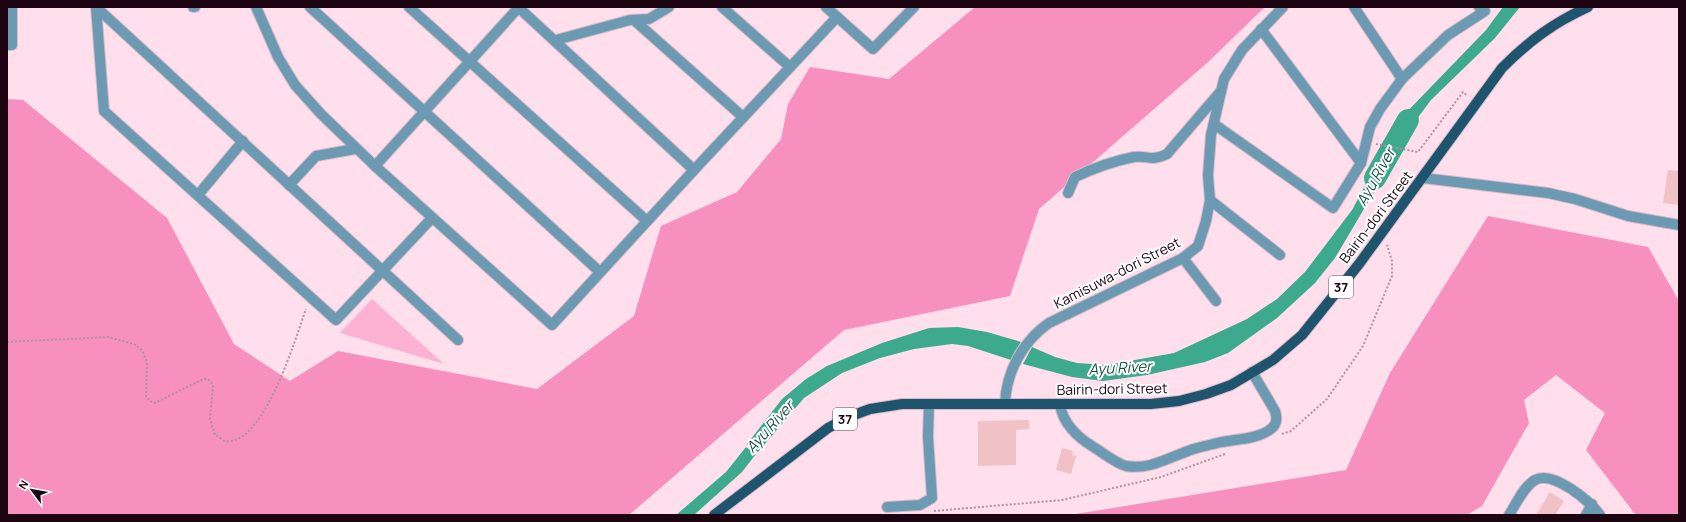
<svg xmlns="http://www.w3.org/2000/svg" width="1686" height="522" font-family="Manrope,sans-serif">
<rect width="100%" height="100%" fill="#fedfeb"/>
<path fill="#feb2d3" d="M372,299L444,364L340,333Z"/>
<g fill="#f790bf">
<path d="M975,7H1265L1207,63L1039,209L1010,296L844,330L629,515H7V99L23,100L167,218L234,344L290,381L338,351L537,389L634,316L661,226L737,192L781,139L788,104L810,67L889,79Z"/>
<path d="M1488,216L1648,247L1679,301V515L1635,514L1586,450L1605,413L1556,375L1524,400L1529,423L1482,506L1467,515H1070L1346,470L1390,373Z"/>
</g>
<g fill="#3daa8d">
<path d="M1503,7H1520L1495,38L1431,100L1413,124L1400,146L1386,144L1399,120L1486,30Z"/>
<path d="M1384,150L1397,153L1335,258L1315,283L1277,318L1228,353L1205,362L1147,375L1103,381L1072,377L1023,364L1032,347L1055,357L1077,363L1107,365L1174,353L1247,319L1277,299L1305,272L1352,210Z"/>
<path d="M958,327L987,332L1021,342L1011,360L968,346L952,344L914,349L880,358L842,373L804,398L758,452L747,444L782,399L806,379L827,366L882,343L929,328Z"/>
<path d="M746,447L756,454L742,472L694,515H676L726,472Z"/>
</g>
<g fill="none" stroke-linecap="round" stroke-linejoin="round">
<path stroke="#3daa8d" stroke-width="22" d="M1375,178L1408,120"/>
</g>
<g fill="#f0c1c5">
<path d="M1668,170L1679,171V205L1663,203Z"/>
<path d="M1029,420V429L1016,430V465L978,466V421Z"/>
<path d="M1062,448L1073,451L1072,455L1076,456L1071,474L1056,470Z"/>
<path d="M1550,492L1564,501L1555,515H1536Z"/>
</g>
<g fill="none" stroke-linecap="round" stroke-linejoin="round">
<defs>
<g id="minor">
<path d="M96,7L104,111L336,320L432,218"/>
<path d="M96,7L458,340"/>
<path d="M193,7H195"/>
<path d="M256,7L278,57L295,85L321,114L375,166L552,325L694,170L518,7"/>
<path d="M310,7L600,272"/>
<path d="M409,7L647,221"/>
<path d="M722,7L790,67"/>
<path d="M826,7L873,49L914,7"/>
<path d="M1354,7L1402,79L1380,109L1370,127L1361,163"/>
<path d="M634,20L743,117"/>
<path d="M556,40L630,20L649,19L669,7"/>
<path d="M7,45H12V7"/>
<path d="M1402,79L1448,35L1485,11L1479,7"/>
<path d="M1214,124L1333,208L1361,163L1261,29"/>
<path d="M375,166L519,7"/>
<path d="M694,170L837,17"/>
<path d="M1423,178L1548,193L1575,199L1628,216L1679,225"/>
<path d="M289,185L316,156L355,149"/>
<path d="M1068,193L1075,177C1094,168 1113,161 1134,157C1148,155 1151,162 1167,154L1221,91"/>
<path d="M198,195L243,141"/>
<path d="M1210,200L1280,255"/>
<path d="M1183,258L1216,301"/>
<path d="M1005,404C1006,372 1023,341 1049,323L1183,258L1198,246L1206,221L1210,200L1208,175L1211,135L1224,79L1242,50L1283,7"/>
<path d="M1060,404C1062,422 1077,437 1092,446C1102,452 1115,463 1126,466C1149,470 1168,458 1188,451C1197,447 1207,446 1217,443C1234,439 1258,440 1272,428C1277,424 1277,417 1275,411L1252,372"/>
<path d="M887,507L920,505L932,498L928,437L929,404"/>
<path d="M1509,515C1516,504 1524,486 1535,480C1553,470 1590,501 1600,515"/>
<path d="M1586,515L1592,504"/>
</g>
<path id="major" d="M714,515L828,428L851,416L870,409L902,404H1151L1179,401L1206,394L1231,385L1273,360L1302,335L1359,264L1502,68C1529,41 1553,23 1588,7"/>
</defs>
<use href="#minor" stroke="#dabcc8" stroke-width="12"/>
<use href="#major" stroke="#dabcc8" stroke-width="12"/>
<g stroke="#ae929e" stroke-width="2" stroke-dasharray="2 2" stroke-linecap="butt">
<path d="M1376,144L1418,152L1463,92L1468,96"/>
<path d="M7,342L108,337L134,344L142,350L147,362L146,397L150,401L155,403L203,379H208L213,385L210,419L215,435C218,436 222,440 225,441C264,447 296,336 306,309"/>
<path d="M1282,434L1291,431L1327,399L1363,346L1392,276V261L1387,245"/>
<path d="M934,511L1062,500L1161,477L1225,454"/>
</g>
<use href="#minor" stroke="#6c9ab2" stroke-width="10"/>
<use href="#major" stroke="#1e546d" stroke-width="10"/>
</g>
<g text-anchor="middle" stroke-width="4" stroke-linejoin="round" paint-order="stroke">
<g fill="#fff" stroke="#604f58" stroke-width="1">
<rect x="1329" y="276" width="24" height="22" rx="3"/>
<rect x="833" y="408" width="24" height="22" rx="3"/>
</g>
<g font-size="13" font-weight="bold" fill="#1c0410">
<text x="1341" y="292">37</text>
<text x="845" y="424">37</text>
</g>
<g font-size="14" fill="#1c0410" stroke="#fff">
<text transform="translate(1376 217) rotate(-53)" y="5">Bairin-dori Street</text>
<text transform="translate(1117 273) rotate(-27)" y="5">Kamisuwa-dori Street</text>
<text transform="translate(1112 389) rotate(-1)" y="5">Bairin-dori Street</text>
</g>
<g font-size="15" font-style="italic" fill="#165242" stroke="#fff">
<text transform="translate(1376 177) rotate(-61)" y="5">Ayu River</text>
<text transform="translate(1120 368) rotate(-3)" y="5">Ayu River</text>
<text transform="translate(770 427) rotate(-48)" y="5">Ayu River</text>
</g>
</g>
<rect width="1686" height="522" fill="none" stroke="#1c0410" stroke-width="16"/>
<g transform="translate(32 490) rotate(302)" stroke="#ffffff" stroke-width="3" paint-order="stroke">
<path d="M0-3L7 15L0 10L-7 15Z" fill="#1c0410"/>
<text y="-6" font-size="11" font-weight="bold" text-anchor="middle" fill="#1c0410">N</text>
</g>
</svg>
